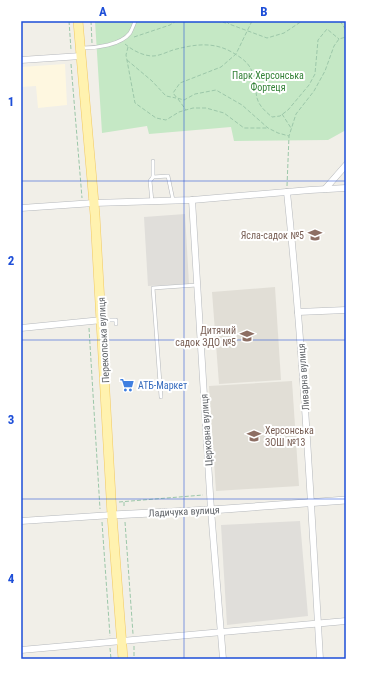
<svg xmlns="http://www.w3.org/2000/svg" width="367" height="680" font-family="'Roboto Condensed',sans-serif">
<rect width="100%" height="100%" fill="#f1efe8"/>
<path fill="#fef7e0" d="M65,64L67,105L38,108L36,86L21,87V67Z"/>
<g fill="#e0deda">
<path d="M185,214L189,284L148,286L144,217Z"/>
<path d="M300,521L308,616L227,625L221,525Z"/>
</g>
<g fill="#e1ded6">
<path d="M275,287L281,380L219,384L212,292Z"/>
<path d="M292,381L299,486L216,491L209,386Z"/>
</g>
<path fill="#c5e8c5" d="M95,21H346V130L328,140L234,141L231,127L149,134L147,126L102,133Z"/>
<g fill="none" stroke-linecap="round" stroke-linejoin="round">
<defs>
<g id="service">
<path d="M83,48C96,48 121,45 130,33C132,29 134,25 135,21"/>
<path d="M153,177L168,176L173,200"/>
<path d="M152,202L150,181L153,177V161"/>
<path d="M102,320H116V324"/>
<path d="M161,397L153,288L197,285"/>
</g>
<g id="minor">
<path d="M21,60L81,56"/>
<path d="M325,189L346,165"/>
<path d="M287,192C303,347 311,503 320,659"/>
<path d="M192,200L211,510L223,659"/>
<path d="M21,208L94,203L192,200L310,190L346,188"/>
<path d="M298,312L346,310"/>
<path d="M21,328L102,320"/>
<path d="M21,521L112,515"/>
<path d="M21,650L346,621"/>
</g>
<path id="tertiary" d="M112,515L211,510L346,500"/>
<path id="primary" d="M78,21L95,215L112,515L123,659"/>
</defs>
<use href="#service" stroke="#b5b8bc" stroke-width="4"/>
<use href="#minor" stroke="#b5b8bc" stroke-width="7"/>
<use href="#tertiary" stroke="#b5b8bc" stroke-width="8"/>
<use href="#primary" stroke="#f2c960" stroke-width="10"/>
<g stroke="#9cc7a9" stroke-width="1" stroke-dasharray="4 2" stroke-linecap="butt">
<path d="M69,21L71,50"/>
<path d="M91,21L92,43"/>
<path d="M217,21L226,23"/>
<path d="M226,21L229,24L267,38L284,33L302,21"/>
<path d="M252,21L236,54L221,67L180,83L173,93L177,98L184,100L195,94L216,90L242,105L268,128L278,133L289,136"/>
<path d="M340,21L346,30"/>
<path d="M134,37L170,25L176,21"/>
<path d="M125,44C132,50 143,56 153,56C159,56 167,52 173,50C195,44 215,41 235,54C250,63 253,69 255,86C256,90 256,94 257,98C259,106 266,112 272,117L280,116L288,110L309,85L315,74L318,40L327,29L339,39"/>
<path d="M128,47L126,55L135,103L156,118L166,120L179,112L193,108H206L224,113L244,128H267"/>
<path d="M127,60L152,81L166,96L176,98"/>
<path d="M71,64L82,198"/>
<path d="M178,99L186,110"/>
<path d="M282,114L291,128"/>
<path d="M287,186L289,136L296,114L314,91L325,71L334,46L339,39L346,37"/>
<path d="M89,328L100,509"/>
<path d="M119,502L203,495"/>
<path d="M124,502V507"/>
<path d="M102,522L110,636"/>
<path d="M125,522L133,634"/>
<path d="M134,646V659"/>
<path d="M110,648L111,659"/>
</g>
<use href="#service" stroke="#fff" stroke-width="3"/>
<use href="#minor" stroke="#fff" stroke-width="6"/>
<use href="#tertiary" stroke="#fff" stroke-width="7"/>
<use href="#primary" stroke="#fff2af" stroke-width="9"/>
</g>
<path fill="none" stroke="#1d4ed8" stroke-width="1" stroke-opacity="0.55" d="M184,21V659M21,181H346M21,340H346M21,499H346"/>
<defs>
<symbol id="school-bare" viewBox="-9 -9 18 18"><path d="M0-5L7-2L0 1L-7-2ZM-4 1L0 2.5L4 1V4Q0 6-4 4Z" fill="#8d6e63" stroke="#fff" stroke-width="2.5" paint-order="stroke"/></symbol>
<symbol id="supermarket-bare" viewBox="-9 -9 18 18"><path d="M-6-5.5h2.5l.6 2H6L4.5 2H-2.5L-4.4-4H-6ZM-1.5 3.2a1.3 1.3 0 1 0 .1 0ZM3 3.2a1.3 1.3 0 1 0 .1 0Z" fill="#3f7fe0" stroke="#fff" stroke-width="2.5" paint-order="stroke"/></symbol>
</defs>
<g fill-rule="evenodd">
<use href="#school-bare" x="305" y="225" width="20" height="20"/>
<use href="#school-bare" x="237" y="326" width="20" height="20"/>
<use href="#supermarket-bare" x="117" y="375" width="20" height="20"/>
<use href="#school-bare" x="244" y="426" width="20" height="20"/>
</g>
<g text-anchor="middle" stroke-width="4" stroke-linejoin="round" paint-order="stroke">
<g font-size="10" fill="#348238" stroke="#fff">
<text x="268" y="79">Парк Херсонська<tspan x="268" dy="12">Фортеця</tspan></text>
</g>
<g font-size="10" fill="#785e54" stroke="#fff" text-anchor="end">
<text x="304" y="239">Ясла-садок №5</text>
<text x="236" y="334">Дитячий<tspan x="236" dy="12">садок ЗДО №5</tspan></text>
<text x="265" y="434" text-anchor="start">Херсонська<tspan x="265" dy="12">ЗОШ №13</tspan></text>
</g>
<g font-size="10" fill="#5f6368" stroke="#fff">
<text transform="translate(103 340) rotate(-93)" y="4">Перекопська вулиця</text>
<text transform="translate(303 377) rotate(-94)" y="4">Ливарна вулиця</text>
<text transform="translate(206 430) rotate(-94)" y="4">Церковна вулиця</text>
<text transform="translate(184 511) rotate(-3)" y="4">Ладичука вулиця</text>
</g>
<g font-size="10" fill="#366cbe" stroke="#fff" text-anchor="start">
<text x="138" y="389">АТБ-Маркет</text>
</g>
</g>
<rect width="367" height="680" fill="none" stroke="#ffffff" stroke-width="44"/>
<rect x="22" y="22" width="323" height="636" fill="none" stroke="#1d4ed8" stroke-width="1.5"/>
<g font-size="13" text-anchor="middle" font-weight="bold" fill="#1d4ed8">
<text x="103" y="16">A</text>
<text x="264" y="16">B</text>
<text x="11" y="106">1</text>
<text x="11" y="265">2</text>
<text x="11" y="424">3</text>
<text x="11" y="583">4</text>
</g>
</svg>
